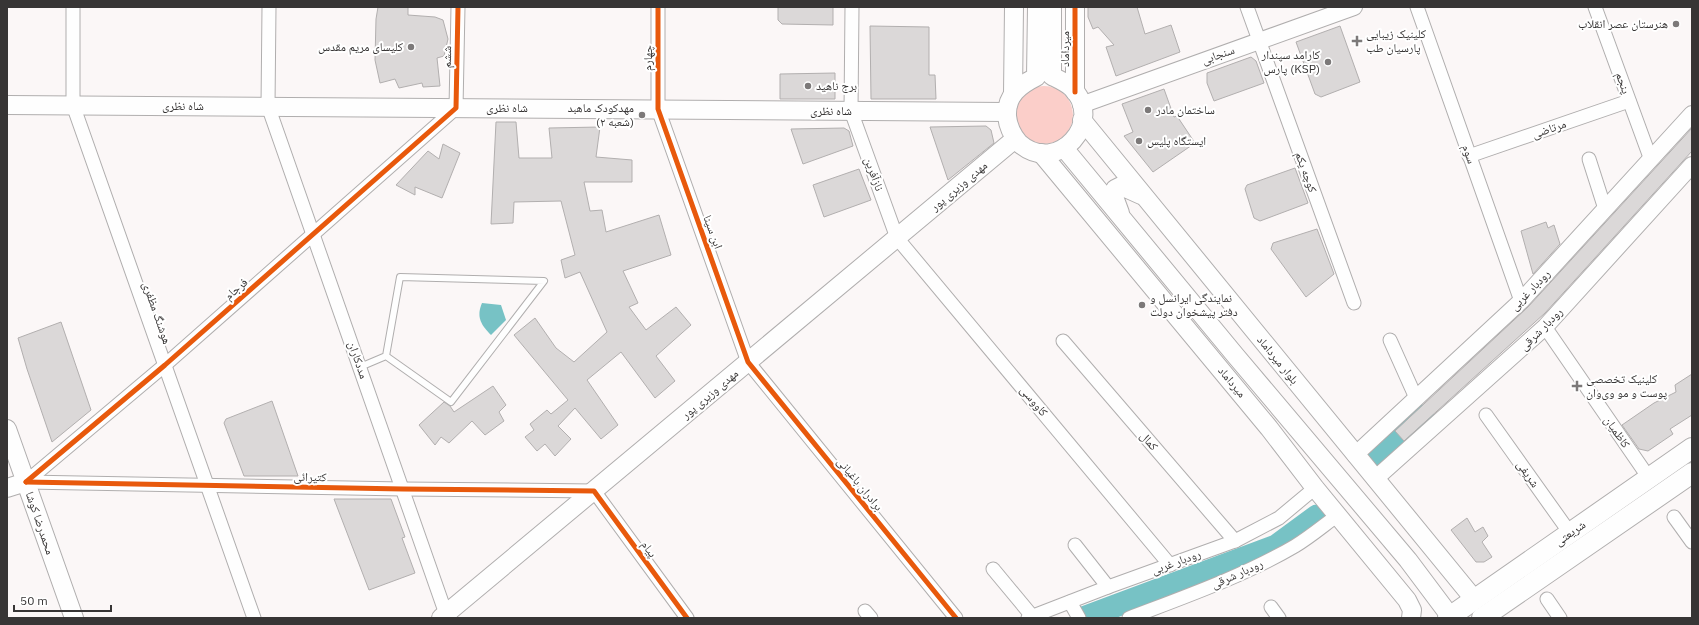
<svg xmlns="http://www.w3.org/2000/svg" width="1699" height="625" font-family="'IBM Plex Sans','Noto Naskh Arabic',sans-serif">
<rect width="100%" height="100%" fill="#fbf7f7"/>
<circle fill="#fbcec9" cx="1044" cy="115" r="29"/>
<path fill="#77c2c5" d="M482,303L501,305L506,320L491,335C481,325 476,317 482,303Z"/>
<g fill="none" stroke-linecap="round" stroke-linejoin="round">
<g stroke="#77c2c5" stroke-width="23">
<path d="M1379,457L1423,416"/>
<path d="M1083,618L1276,546L1317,516"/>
</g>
</g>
<g fill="#dbd8d8" stroke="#b2afaf">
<path d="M378,7H408V15L435,17L443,20L448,39L444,56L437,58L440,86L423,87L422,83L399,88L395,79L380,83L375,60L376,19Z"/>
<path d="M778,7H833V25L782,24L778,20Z"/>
<path d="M1088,7H1137L1145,34L1171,25L1180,52L1116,76L1106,47L1114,45L1098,27L1093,29L1088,17Z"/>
<path d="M870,26L929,27V75H935L936,99H871Z"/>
<path d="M1340,26L1360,82L1321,97L1315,94L1296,42Z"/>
<path d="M1251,57L1256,61L1264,83L1214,101L1207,83V73Z"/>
<path d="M835,73V99H780V74Z"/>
<path d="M1164,89L1174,117L1177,116L1195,143L1153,172L1124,136L1133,132L1122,104Z"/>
<path d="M496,122H516L519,158H552L549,128L600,127L596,157L632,160V182H584L590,211L602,210L606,232L659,215L671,255L623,271L638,303L629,307L646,330L676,307L691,325L656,356L675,381L655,398L621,352L587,380L618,425L601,439L575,408L558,426L571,439L555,456L545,444L537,451L525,437L534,430L530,424L547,410L551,414L568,400L514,335L535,318L556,348L574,362L607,332L580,272L565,278L561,260L575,255L561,201L514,202L513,223L491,224Z"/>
<path d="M986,126L991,130L994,143L948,180L930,127Z"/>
<path d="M844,128L849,131L853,146L803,164L791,129Z"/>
<path d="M1692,128V151L1545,313L1404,441L1395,431L1528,307Z"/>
<path d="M443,144L460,153L442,198L415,187V195L396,185L428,151L439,159Z"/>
<path d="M1295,168L1308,203L1260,221L1254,218L1245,189L1247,185Z"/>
<path d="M859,169L871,200L824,217L813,185Z"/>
<path d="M1546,222L1548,228L1554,225L1560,244L1533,274L1521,231Z"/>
<path d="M1317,229L1334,274L1306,297L1271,249L1273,243Z"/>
<path d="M61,322L91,410L52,442L27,369L18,338Z"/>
<path d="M1692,374V415L1670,429L1673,434L1648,451L1639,449L1622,425L1654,403L1676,392L1675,385Z"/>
<path d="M493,386L506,405L499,412L504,421L485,435L472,421L449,443L441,437L435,445L419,425L444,402L450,406L454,412Z"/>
<path d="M272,401L298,476H244L224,423L226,419Z"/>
<path d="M334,499H391L405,537L402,538L415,573L369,590Z"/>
<path d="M1467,518L1475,532L1483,527L1488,536L1482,542L1492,557L1484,562H1476L1451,530Z"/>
</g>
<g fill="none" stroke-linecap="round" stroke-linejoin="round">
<defs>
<path id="service" d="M360,367L386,356L451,402L544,281L400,277L386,356"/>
<g id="minor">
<path d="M73,7V105L254,618"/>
<path d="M269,7L268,106L446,614L450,618"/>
<path d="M658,7V109L748,362L956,618"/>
<path d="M852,7L851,111L897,238L1170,565"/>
<path d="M1247,7L1354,303"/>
<path d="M1417,7L1521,301"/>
<path d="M1595,7L1651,160"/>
<path d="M1469,156L1629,101"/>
<path d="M1589,159L1605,209"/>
<path d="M1545,327L1649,478"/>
<path d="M1390,340L1416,398"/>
<path d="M1063,341L1235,541"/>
<path d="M1486,415L1570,533"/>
<path d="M26,482L403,489L594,491L687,618"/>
<path d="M26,482L165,365L456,108L458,7"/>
<path d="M1674,517L1692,542"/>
<path d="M1075,545L1108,587"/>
<path d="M993,569L1032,616"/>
<path d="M1547,599L1560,618"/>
<path d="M1070,602L1079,618"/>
<path d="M1271,607L1279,618"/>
<path d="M865,611L871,618"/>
<path d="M1028,618L1108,587L1235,541L1279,518L1315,488"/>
<path d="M1129,618C1184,597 1244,576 1295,546C1310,537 1324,525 1338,515"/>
</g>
<g id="tertiary">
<path d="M1081,105L1354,7"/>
<path d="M1355,455L1521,301L1692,114"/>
<path d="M1375,479L1545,327L1692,165"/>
</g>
<g id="secondary">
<path d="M1037,7L1036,77C1020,85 1006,95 1007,116C1008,126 1012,135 1019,143C1057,177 1107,121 1071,87C1065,82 1058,79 1052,76V7"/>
<path d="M1075,92V7"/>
<path d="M1013,94L1014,7"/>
<path d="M7,105L1007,112"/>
<path d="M1082,120L1474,599"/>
<path d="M1064,148L1235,355L1408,560L1450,616"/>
<path d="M1041,153L1269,428L1315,488L1407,600L1412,610L1411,618"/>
<path d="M1120,213L1113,194L1115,189L1121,186L1141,195"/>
<path d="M7,429L74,618"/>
<path d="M7,488L26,482"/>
<path d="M441,618L1015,139"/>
</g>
<g id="primary">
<path d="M1448,618L1692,448"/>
<path d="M1482,618L1692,473"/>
</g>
</defs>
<use href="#service" stroke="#b0aeae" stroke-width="8"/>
<use href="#minor" stroke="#b0aeae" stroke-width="15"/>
<use href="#tertiary" stroke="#b0aeae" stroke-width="18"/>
<use href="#secondary" stroke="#b0aeae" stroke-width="20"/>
<use href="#primary" stroke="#b0aeae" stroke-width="22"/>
<use href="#service" stroke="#fefefe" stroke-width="6"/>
<use href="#minor" stroke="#fefefe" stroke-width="13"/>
<use href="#tertiary" stroke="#fefefe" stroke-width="16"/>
<use href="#secondary" stroke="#fefefe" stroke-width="18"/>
<use href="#primary" stroke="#fefefe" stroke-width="20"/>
<defs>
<g id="cycleway">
<path d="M658,7V109L748,362L956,618"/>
<path d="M1075,92V7"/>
<path d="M26,482L403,489L594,491L687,618"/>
<path d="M26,482L165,365L456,108L458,7"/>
</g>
</defs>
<use href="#cycleway" stroke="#fff" stroke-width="8"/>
<use href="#cycleway" stroke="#e8590c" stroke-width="5"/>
</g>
<g fill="#7c7979" stroke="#fff" stroke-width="1.5">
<circle cx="1676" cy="24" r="4"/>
<path d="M1355 35h4v4h4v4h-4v4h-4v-4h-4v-4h4z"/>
<circle cx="411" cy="47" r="4"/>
<circle cx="1328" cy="62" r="4"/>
<circle cx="808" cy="86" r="4"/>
<circle cx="1148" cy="110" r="4"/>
<circle cx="642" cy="115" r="4"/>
<circle cx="1139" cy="141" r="4"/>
<circle cx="1142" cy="305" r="4"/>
<path d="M1575 380h4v4h4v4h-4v4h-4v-4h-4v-4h4z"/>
</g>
<g text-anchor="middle" stroke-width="4" stroke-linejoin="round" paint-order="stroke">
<g font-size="12" fill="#373535" stroke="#fff" text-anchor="start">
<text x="1668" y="28" text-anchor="end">هنرستان عصر انقلاب</text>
<text x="1366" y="38">کلینیک زیبایی<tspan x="1366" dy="14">پارسیان طب</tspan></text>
<text x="403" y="51" text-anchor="end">کلیسای مریم مقدس</text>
<text x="1320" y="59" text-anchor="end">کارامد سپندار<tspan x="1320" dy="14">پارس (KSP)</tspan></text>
<text x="816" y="90">برج ناهید</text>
<text x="634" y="112" text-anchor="end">مهدکودک ماهبد<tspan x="634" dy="14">(شعبه ۲)</tspan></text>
<text x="1156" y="114">ساختمان مادر</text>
<text x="1147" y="145">ایستگاه پلیس</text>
<text x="1150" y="302">نمایندگی ایرانسل و<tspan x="1150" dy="14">دفتر پیشخوان دولت</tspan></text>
<text x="1586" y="383">کلینیک تخصصی<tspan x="1586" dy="14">پوست و مو وی‌وان</tspan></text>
</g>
<g font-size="12" fill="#373535" stroke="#fff">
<text transform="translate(1065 49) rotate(-90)" y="4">میرداماد</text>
<text transform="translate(1218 55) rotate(-20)" y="4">سنجابی</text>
<text transform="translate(447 57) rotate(-89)" y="4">ششم</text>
<text transform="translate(648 58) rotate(-90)" y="4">چهارم</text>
<text transform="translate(1623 83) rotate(70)" y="4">پنجم</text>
<text x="183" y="110">شاه نظری</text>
<text x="507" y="112">شاه نظری</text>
<text x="831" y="115">شاه نظری</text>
<text transform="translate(1549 129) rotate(-19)" y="4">مرتاضی</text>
<text transform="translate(1469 154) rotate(71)" y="4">سوم</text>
<text transform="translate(1306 172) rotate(70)" y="4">کوچه یکم</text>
<text transform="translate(874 174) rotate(70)" y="4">نازآفرین</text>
<text transform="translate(959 186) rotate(-40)" y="4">مهدی وزیری پور</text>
<text transform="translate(713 232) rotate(70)" y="4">ابن سینا</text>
<text transform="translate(236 289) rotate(-41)" y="4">فرجام</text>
<text transform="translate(1530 290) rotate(-46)" y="4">رودبار غربی</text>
<text transform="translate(157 313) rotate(71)" y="4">هوشنگ مظفری</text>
<text transform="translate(1541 329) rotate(-45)" y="4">رودبار شرقی</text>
<text transform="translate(358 360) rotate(71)" y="4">مددکاران</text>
<text transform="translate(1278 360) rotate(51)" y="4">بلوار میرداماد</text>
<text transform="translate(1232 382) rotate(50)" y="4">میرداماد</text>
<text transform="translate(710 394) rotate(-40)" y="4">مهدی وزیری پور</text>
<text transform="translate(1034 401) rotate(50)" y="4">کاووسی</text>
<text transform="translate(1617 432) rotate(55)" y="4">کاظمیان</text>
<text transform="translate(1149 441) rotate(49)" y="4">کمال</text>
<text transform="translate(1528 474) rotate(55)" y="4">شریفی</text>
<text transform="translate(310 477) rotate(1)" y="4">کتیرائی</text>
<text transform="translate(860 484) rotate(51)" y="4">برادران باغیانی</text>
<text transform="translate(40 523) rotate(71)" y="4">محمدرضا کوشا</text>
<text transform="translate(1570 533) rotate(-35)" y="4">شریعتی</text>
<text transform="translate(649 549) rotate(54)" y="4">پیام</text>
<text transform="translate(1176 562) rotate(-20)" y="4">رودبار غربی</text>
<text transform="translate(1237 574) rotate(-24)" y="4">رودبار شرقی</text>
</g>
</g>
<rect width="1699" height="625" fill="none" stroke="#373535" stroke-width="16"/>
<path d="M14 605v6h97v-6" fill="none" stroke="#373535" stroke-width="2"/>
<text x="20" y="605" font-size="12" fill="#373535" stroke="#ffffff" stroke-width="3" paint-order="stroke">50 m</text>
</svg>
